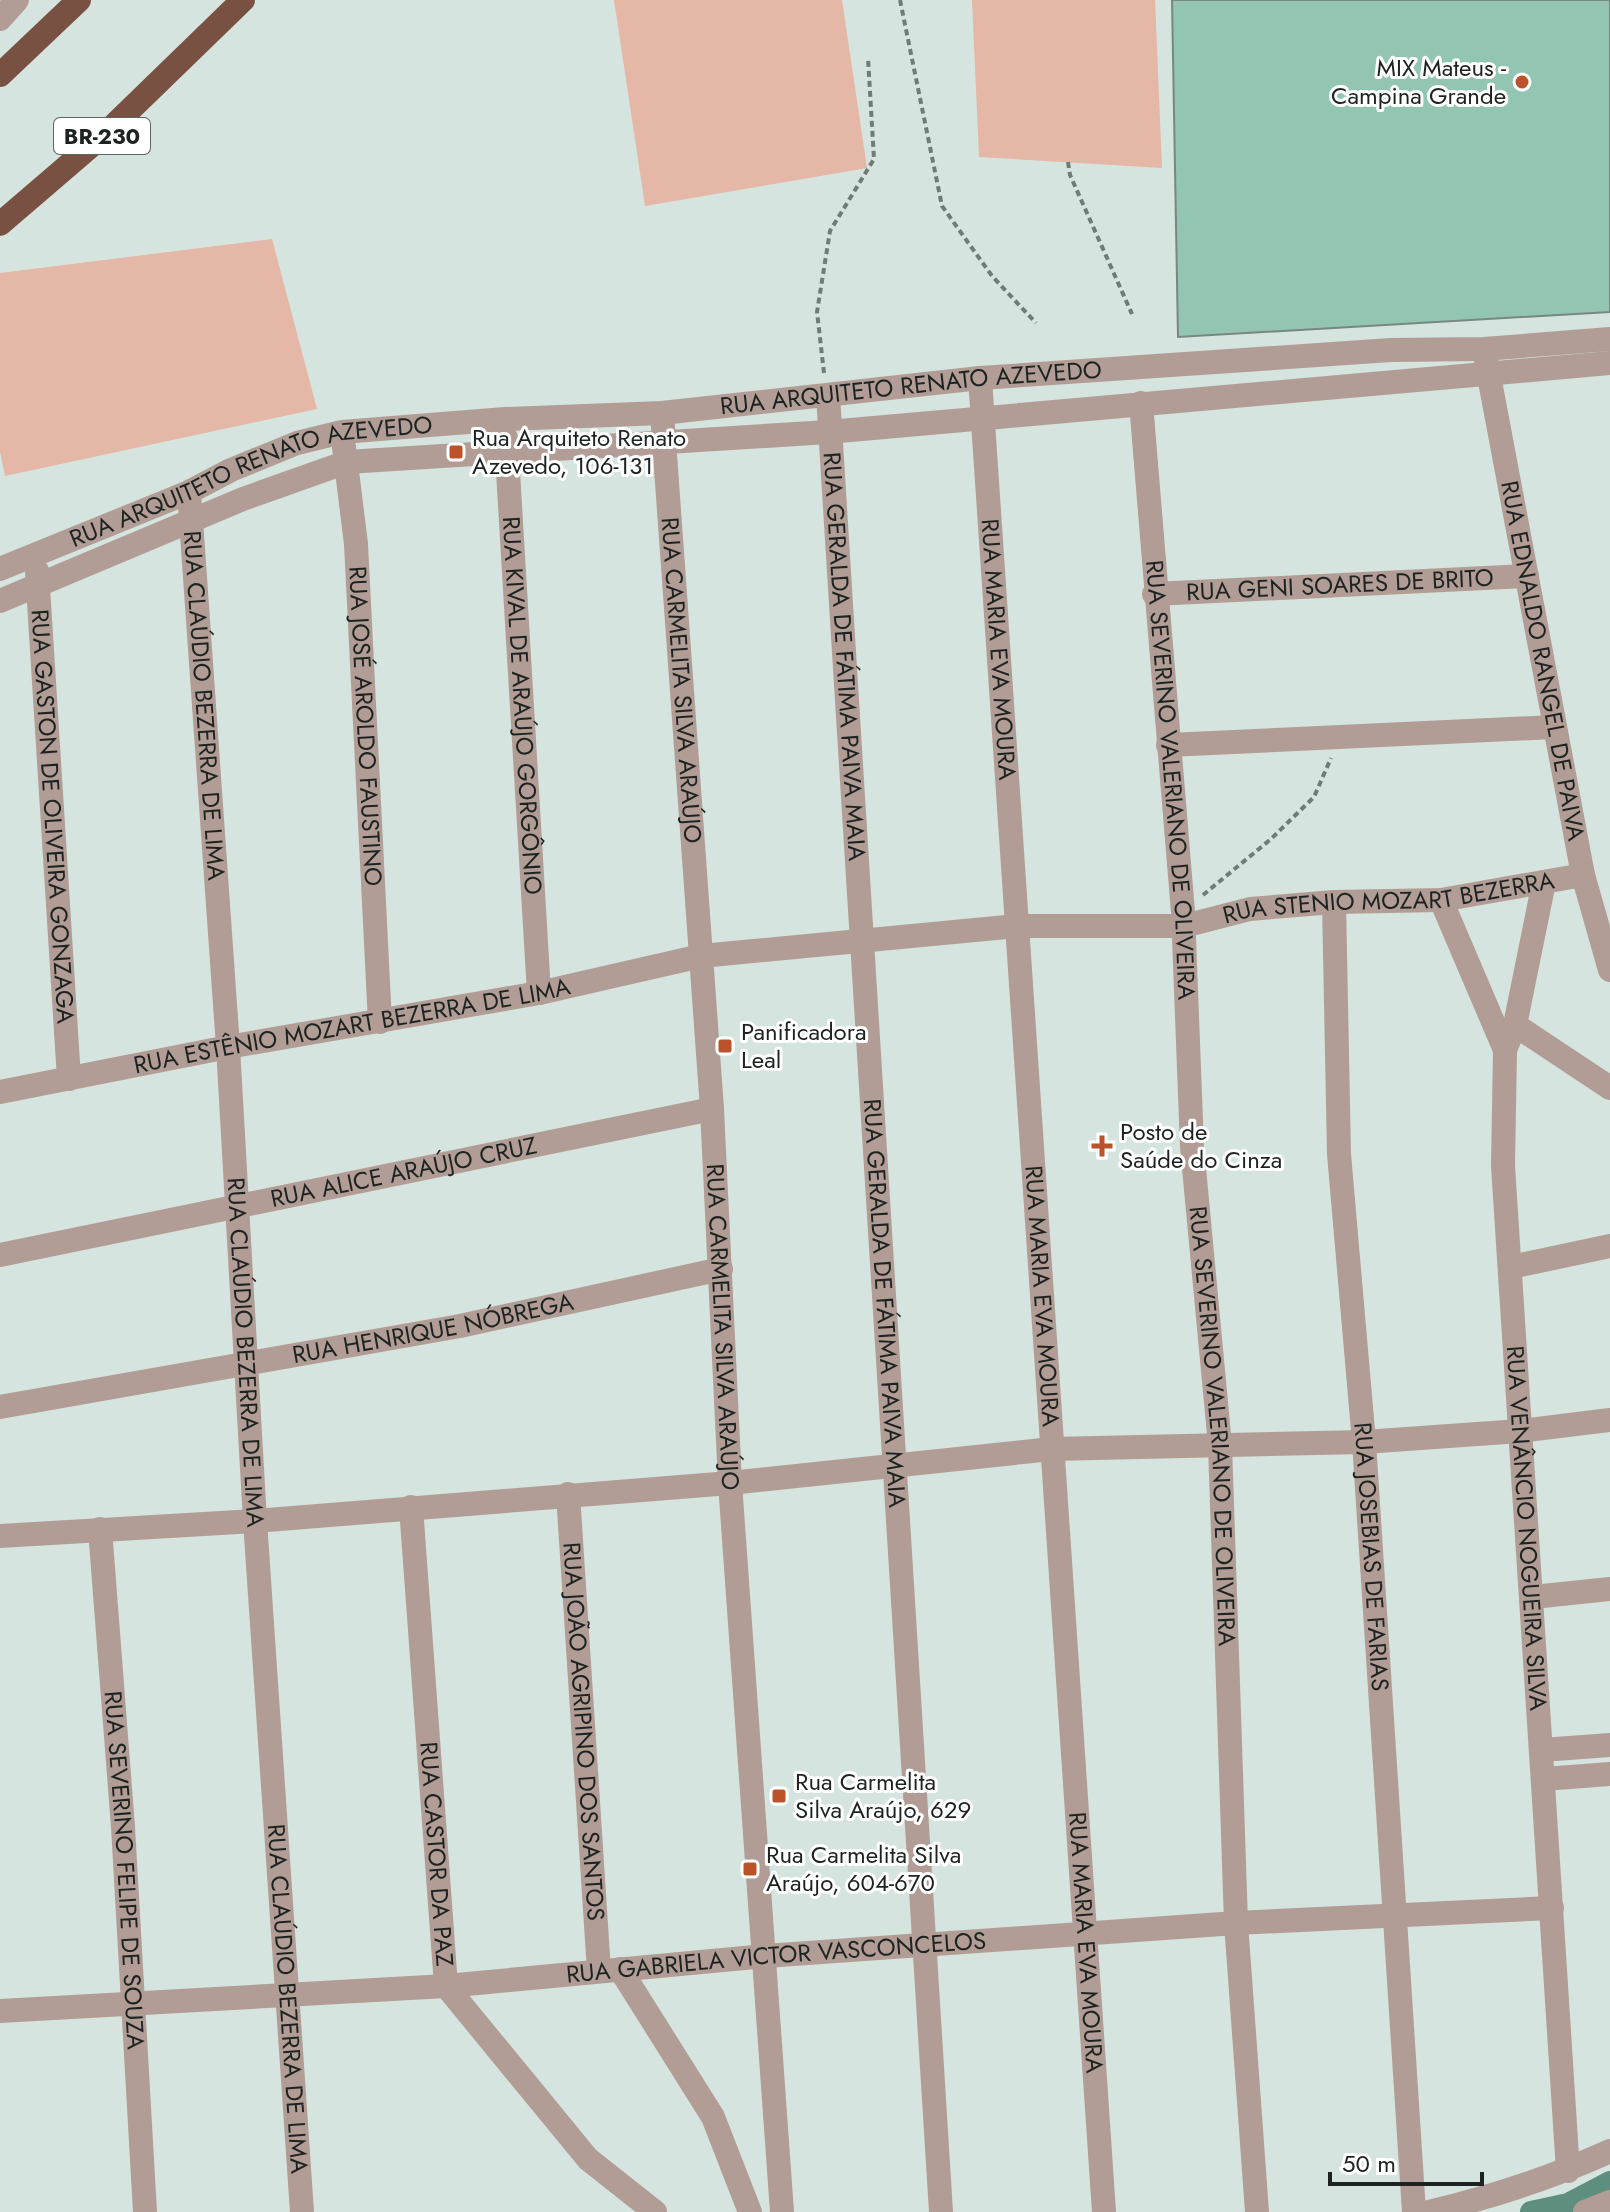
<svg xmlns="http://www.w3.org/2000/svg" width="1610" height="2212" font-family="Jost,sans-serif">
<rect width="100%" height="100%" fill="#d5e4de"/>
<g fill="#e4b7a7">
<path d="M614,0H842L867,168L645,206Z"/>
<path d="M972,0H1155L1162,168L979,157Z"/>
<path d="M272,239L317,409L5,476L0,452V273Z"/>
</g>
<g fill="none" stroke-linecap="round" stroke-linejoin="round">
<path stroke="#5e8f7e" stroke-width="22" d="M1531,2212L1568,2204L1610,2182"/>
</g>
<path fill="#92c5b2" stroke="#798781" stroke-width="2" d="M1172,0H1610V312L1178,337Z"/>
<g fill="none" stroke-linecap="round" stroke-linejoin="round">
<g stroke="#707b77" stroke-width="4" stroke-dasharray="6 4" stroke-linecap="butt">
<path d="M900,0L942,206L992,276L1036,323"/>
<path d="M1068,162L1070,175L1132,314"/>
<path d="M824,373L817,312L830,231L874,159L868,58"/>
<path d="M1203,895L1271,839L1314,797L1331,758"/>
</g>
<g stroke="#b19d95" stroke-width="24">
<path d="M0,19L17,0"/>
<path id="s1" d="M1486,360L1583,875L1610,970"/>
<path id="s2" d="M980,378L1104,2212"/>
<path id="s3" d="M828,395L941,2212"/>
<path id="s4" d="M1141,403L1183,912L1192,1147L1220,1445L1236,1923L1257,2212"/>
<path id="s5" d="M662,413L712,1109L730,1483L782,2212"/>
<path id="s6" d="M506,438L539,993"/>
<path id="s7" d="M344,447L356,544L380,1022"/>
<path id="s8" d="M189,492L228,1047L255,1521L302,2212"/>
<path id="s9" d="M0,569L189,492L231,470L297,443L342,432L505,419L662,413L980,378L1391,350L1484,349L1610,339"/>
<path id="s10" d="M37,571L69,1079"/>
<path id="s11" d="M1154,594L1527,576"/>
<path d="M0,601L243,499L347,462L828,432L1610,363"/>
<path d="M1168,745L1554,727"/>
<path id="s12" d="M1441,900L1505,1050L1503,1166L1568,2171"/>
<path id="s13" d="M1334,902L1339,1154L1364,1442L1414,2212"/>
<path d="M1515,1025L1610,1088"/>
<path d="M1505,1050L1515,1025L1544,882"/>
<path id="s14" d="M0,1092L228,1047L539,993L701,956L1017,926H1184L1250,909L1334,902L1441,900L1583,875"/>
<path id="s15" d="M0,1255L712,1109"/>
<path d="M1511,1267L1610,1246"/>
<path id="s16" d="M0,1407L460,1326L721,1269"/>
<path id="s17" d="M568,1494L599,1971"/>
<path id="s18" d="M411,1507L446,1986L588,2159L655,2212"/>
<path id="s19" d="M100,1529L123,1827L145,2212"/>
<path d="M0,1536L255,1521L730,1483L1052,1449L1364,1442L1520,1431L1610,1420"/>
<path d="M1533,1597L1610,1589"/>
<path d="M1542,1750L1610,1745"/>
<path d="M1544,1779L1610,1774"/>
<path d="M620,1969L713,2117L750,2212"/>
<path id="s20" d="M0,2011L446,1986L765,1956L1236,1923L1552,1908"/>
<path d="M1429,2212C1492,2197 1551,2178 1610,2151"/>
<path d="M1585,2212L1610,2202"/>
</g>
<g stroke="#795142" stroke-width="24">
<path d="M0,75L79,0"/>
<path d="M0,224L106,133L243,0"/>
</g>
</g>
<g fill="#ba532a" stroke="#fff" stroke-width="3">
<circle cx="1522" cy="82" r="8"/>
<rect x="448" y="444" width="16" height="16" rx="4"/>
<rect x="717" y="1038" width="16" height="16" rx="4"/>
<path d="M1098 1134h8v8h8v8h-8v8h-8v-8h-8v-8h8z"/>
<rect x="771" y="1788" width="16" height="16" rx="4"/>
<rect x="742" y="1861" width="16" height="16" rx="4"/>
</g>
<g text-anchor="middle" stroke-width="6" stroke-linejoin="round" paint-order="stroke">
<rect fill="#fff" stroke="#616564" stroke-width="2" x="54" y="118" width="96" height="36" rx="6"/>
<g font-size="22" font-weight="bold" fill="#1d2321">
<text x="102" y="144">BR-230</text>
</g>
<g font-size="24" fill="#1d2321" stroke="#fff" text-anchor="start">
<text x="1506" y="76" text-anchor="end">MIX Mateus -<tspan x="1506" dy="28">Campina Grande</tspan></text>
<text x="472" y="446">Rua Arquiteto Renato<tspan x="472" dy="28">Azevedo, 106-131</tspan></text>
<text x="741" y="1040">Panificadora<tspan x="741" dy="28">Leal</tspan></text>
<text x="1120" y="1140">Posto de<tspan x="1120" dy="28">Saúde do Cinza</tspan></text>
<text x="795" y="1790">Rua Carmelita<tspan x="795" dy="28">Silva Araújo, 629</tspan></text>
<text x="766" y="1863">Rua Carmelita Silva<tspan x="766" dy="28">Araújo, 604-670</tspan></text>
</g>
<g font-size="24" fill="#1d2321" stroke="#fff">
<text dy="8" stroke="none"><textPath href="#s9" startOffset="940">RUA ARQUITETO RENATO AZEVEDO</textPath></text>
<text dy="8" stroke="none"><textPath href="#s9" startOffset="268">RUA ARQUITETO RENATO AZEVEDO</textPath></text>
<text dy="8" stroke="none"><textPath href="#s11" startOffset="186">RUA GENI SOARES DE BRITO</textPath></text>
<text dy="8" stroke="none"><textPath href="#s2" startOffset="272">RUA MARIA EVA MOURA</textPath></text>
<text dy="8" stroke="none"><textPath href="#s3" startOffset="262">RUA GERALDA DE FÁTIMA PAIVA MAIA</textPath></text>
<text dy="8" stroke="none"><textPath href="#s1" startOffset="306">RUA EDNALDO RANGEL DE PAIVA</textPath></text>
<text dy="8" stroke="none"><textPath href="#s5" startOffset="268">RUA CARMELITA SILVA ARAÚJO</textPath></text>
<text dy="8" stroke="none"><textPath href="#s8" startOffset="214">RUA CLAÚDIO BEZERRA DE LIMA</textPath></text>
<text dy="8" stroke="none"><textPath href="#s6" startOffset="268">RUA KIVAL DE ARAÚJO GORGÔNIO</textPath></text>
<text dy="8" stroke="none"><textPath href="#s7" startOffset="280">RUA JOSÉ AROLDO FAUSTINO</textPath></text>
<text dy="8" stroke="none"><textPath href="#s4" startOffset="378">RUA SEVERINO VALERIANO DE OLIVEIRA</textPath></text>
<text dy="8" stroke="none"><textPath href="#s10" startOffset="246">RUA GASTON DE OLIVEIRA GONZAGA</textPath></text>
<text dy="8" stroke="none"><textPath href="#s14" startOffset="1406">RUA STENIO MOZART BEZERRA</textPath></text>
<text dy="8" stroke="none"><textPath href="#s14" startOffset="358">RUA ESTÊNIO MOZART BEZERRA DE LIMA</textPath></text>
<text dy="8" stroke="none"><textPath href="#s15" startOffset="412">RUA ALICE ARAÚJO CRUZ</textPath></text>
<text dy="8" stroke="none"><textPath href="#s2" startOffset="920">RUA MARIA EVA MOURA</textPath></text>
<text dy="8" stroke="none"><textPath href="#s3" startOffset="910">RUA GERALDA DE FÁTIMA PAIVA MAIA</textPath></text>
<text dy="8" stroke="none"><textPath href="#s16" startOffset="440">RUA HENRIQUE NÓBREGA</textPath></text>
<text dy="8" stroke="none"><textPath href="#s5" startOffset="916">RUA CARMELITA SILVA ARAÚJO</textPath></text>
<text dy="8" stroke="none"><textPath href="#s8" startOffset="862">RUA CLAÚDIO BEZERRA DE LIMA</textPath></text>
<text dy="8" stroke="none"><textPath href="#s4" startOffset="1026">RUA SEVERINO VALERIANO DE OLIVEIRA</textPath></text>
<text dy="8" stroke="none"><textPath href="#s12" startOffset="642">RUA VENÂNCIO NOGUEIRA SILVA</textPath></text>
<text dy="8" stroke="none"><textPath href="#s13" startOffset="656">RUA JOSEBIAS DE FARIAS</textPath></text>
<text dy="8" stroke="none"><textPath href="#s17" startOffset="238">RUA JOÃO AGRIPINO DOS SANTOS</textPath></text>
<text dy="8" stroke="none"><textPath href="#s18" startOffset="348">RUA CASTOR DA PAZ</textPath></text>
<text dy="8" stroke="none"><textPath href="#s19" startOffset="342">RUA SEVERINO FELIPE DE SOUZA</textPath></text>
<text dy="8" stroke="none"><textPath href="#s2" startOffset="1568">RUA MARIA EVA MOURA</textPath></text>
<text dy="8" stroke="none"><textPath href="#s20" startOffset="778">RUA GABRIELA VICTOR VASCONCELOS</textPath></text>
<text dy="8" stroke="none"><textPath href="#s8" startOffset="1510">RUA CLAÚDIO BEZERRA DE LIMA</textPath></text>
</g>
</g>
<path d="M1330 2172v12h152v-12" fill="none" stroke="#1d2321" stroke-width="4"/>
<text x="1342" y="2172" font-size="24" fill="#1d2321" stroke="#ffffff" stroke-width="6" paint-order="stroke">50 m</text>
</svg>
